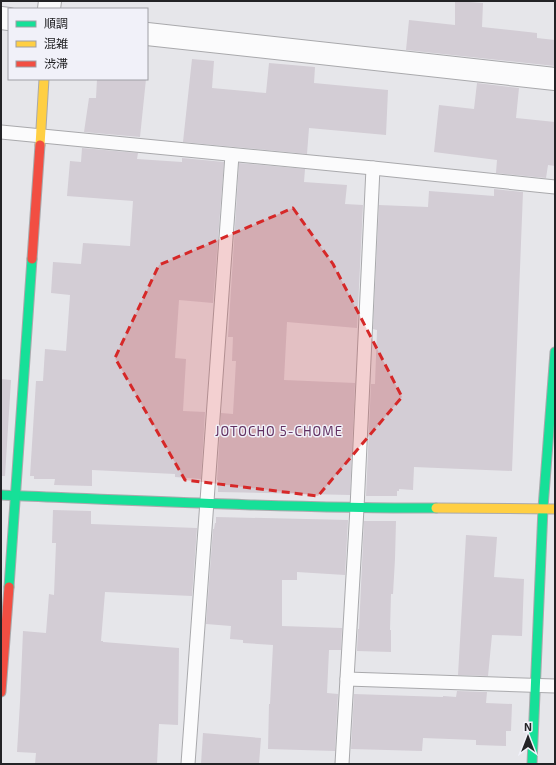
<svg xmlns="http://www.w3.org/2000/svg" width="556" height="765" font-family="'Exo 2','Noto Sans JP',sans-serif">
<rect width="100%" height="100%" fill="#e6e6ea"/>
<g fill="#d3cdd5">
<path d="M455,1L483,3L482,27L537,33V38L555,40V66L406,50L409,20L455,25Z"/>
<path d="M192,59L214,61L212,88L266,93L269,63L315,67L314,83L388,90L386,135L309,128L307,154L183,142Z"/>
<path d="M97,79H146L140,137L84,132L89,98H96Z"/>
<path d="M477,83L519,88L516,118L555,122V166L548,165L546,178L496,173L497,160L434,152L439,105L474,109Z"/>
<path d="M82,148L138,153L137,159L182,162V158L224,162L213,303L179,300L175,358L186,359L183,411L205,412L201,479L175,477V474L92,470V486L54,485L55,479H34V476H30L36,381H43L45,349L66,351L70,295L51,293L53,262L81,264L83,243L130,246L133,201L67,196L70,161L81,162Z"/>
<path d="M239,163L305,169L304,182L347,185L345,204L363,205L357,328L287,322L284,380L355,383L350,495L218,492V480H217L221,413L233,414L236,361H232L233,337H228Z"/>
<path d="M494,189L523,192L512,471L414,467L413,490L399,489V491H397V496H366L371,384H375L377,330L373,329L379,205L428,207L429,191L494,196Z"/>
<path d="M1,379L11,380L5,476H1Z"/>
<path d="M53,510L91,511V524L197,528L192,596L105,592L101,641H103V642L179,648L178,725L159,724L157,764H35L36,753L17,752L20,702L23,631L46,633L49,594L54,595L56,543H52Z"/>
<path d="M216,517L348,520L345,575L297,572V580H282V626L342,628L341,650H329L327,693L338,694L335,751L268,749L269,704H270L273,645L243,643V640L230,639L231,626L206,624L213,529H214L215,523H216Z"/>
<path d="M364,521H396L395,559L393,594H391L390,630H391V652L357,651L358,629H359Z"/>
<path d="M466,535L497,537L494,577L524,579L522,636L492,635L488,676L458,675Z"/>
<path d="M457,691L487,692L486,703L512,704L511,731H506V746L476,745V740L423,738L422,751L351,749L354,694L443,697V696L456,697Z"/>
<path d="M203,733L261,738L259,764H201Z"/>
</g>
<g fill="none" stroke-linecap="round" stroke-linejoin="round">
<defs>
<g id="lane">
<path d="M1,132L373,168L555,187"/>
<path d="M347,679L555,686"/>
<path d="M188,764L232,155"/>
<path d="M342,764L357,508L373,168"/>
</g>
<g id="street">
<path d="M49,9L50,1"/>
<path d="M1,18L9,19"/>
<path d="M147,34L555,79"/>
</g>
<g id="fast">
<path d="M1,495C146,501 291,508 436,508"/>
<path d="M9,587L32,259"/>
<path d="M532,764L543,508L555,352"/>
</g>
<g id="slow">
<path d="M40,145L44,79"/>
<path d="M436,508L555,509"/>
</g>
<g id="jam">
<path d="M32,259L40,145"/>
<path d="M1,692L9,587"/>
</g>
</defs>
<use href="#lane" stroke="#a9a9ac" stroke-width="15"/>
<use href="#street" stroke="#a9a9ac" stroke-width="24"/>
<use href="#fast" stroke="#a9a9ac" stroke-width="11"/>
<use href="#slow" stroke="#a9a9ac" stroke-width="11"/>
<use href="#jam" stroke="#a9a9ac" stroke-width="11"/>
<use href="#lane" stroke="#fbfbfc" stroke-width="13"/>
<use href="#street" stroke="#fbfbfc" stroke-width="22"/>
<use href="#fast" stroke="#16e098" stroke-width="9"/>
<use href="#slow" stroke="#ffcf43" stroke-width="9"/>
<use href="#jam" stroke="#f24e42" stroke-width="9"/>
</g>
<path fill="#d62828" fill-opacity="0.2" stroke="#d62828" stroke-width="3" stroke-dasharray="8 5" stroke-linejoin="round" d="M293,208L333,264L402,397L318,496L185,480L115,358L159,265Z"/>
<g text-anchor="middle" stroke-width="3" stroke-linejoin="round" paint-order="stroke">
<g font-size="13" letter-spacing="1" fill="#602f61" stroke="#f1f1f9">
<text x="279" y="436">JOTOCHO 5-CHOME</text>
</g>
</g>
<rect width="556" height="765" fill="none" stroke="#232326" stroke-width="4"/>
<rect x="8" y="8" width="140" height="72" fill="#f1f1f9" stroke="#9f9fa5"/>
<rect x="16" y="21" width="20" height="6" fill="#16e098" stroke="#9f9fa5"/>
<text x="44" y="28" font-size="12" fill="#232326">順調</text>
<rect x="16" y="41" width="20" height="6" fill="#ffcf43" stroke="#9f9fa5"/>
<text x="44" y="48" font-size="12" fill="#232326">混雑</text>
<rect x="16" y="61" width="20" height="6" fill="#f24e42" stroke="#9f9fa5"/>
<text x="44" y="68" font-size="12" fill="#232326">渋滞</text>
<g transform="translate(528 737)" stroke="#f1f1f9" stroke-width="3" paint-order="stroke">
<path d="M0-3L7 15L0 10L-7 15Z" fill="#232326"/>
<text y="-6" font-size="11" font-weight="bold" text-anchor="middle" fill="#232326">N</text>
</g>
</svg>
